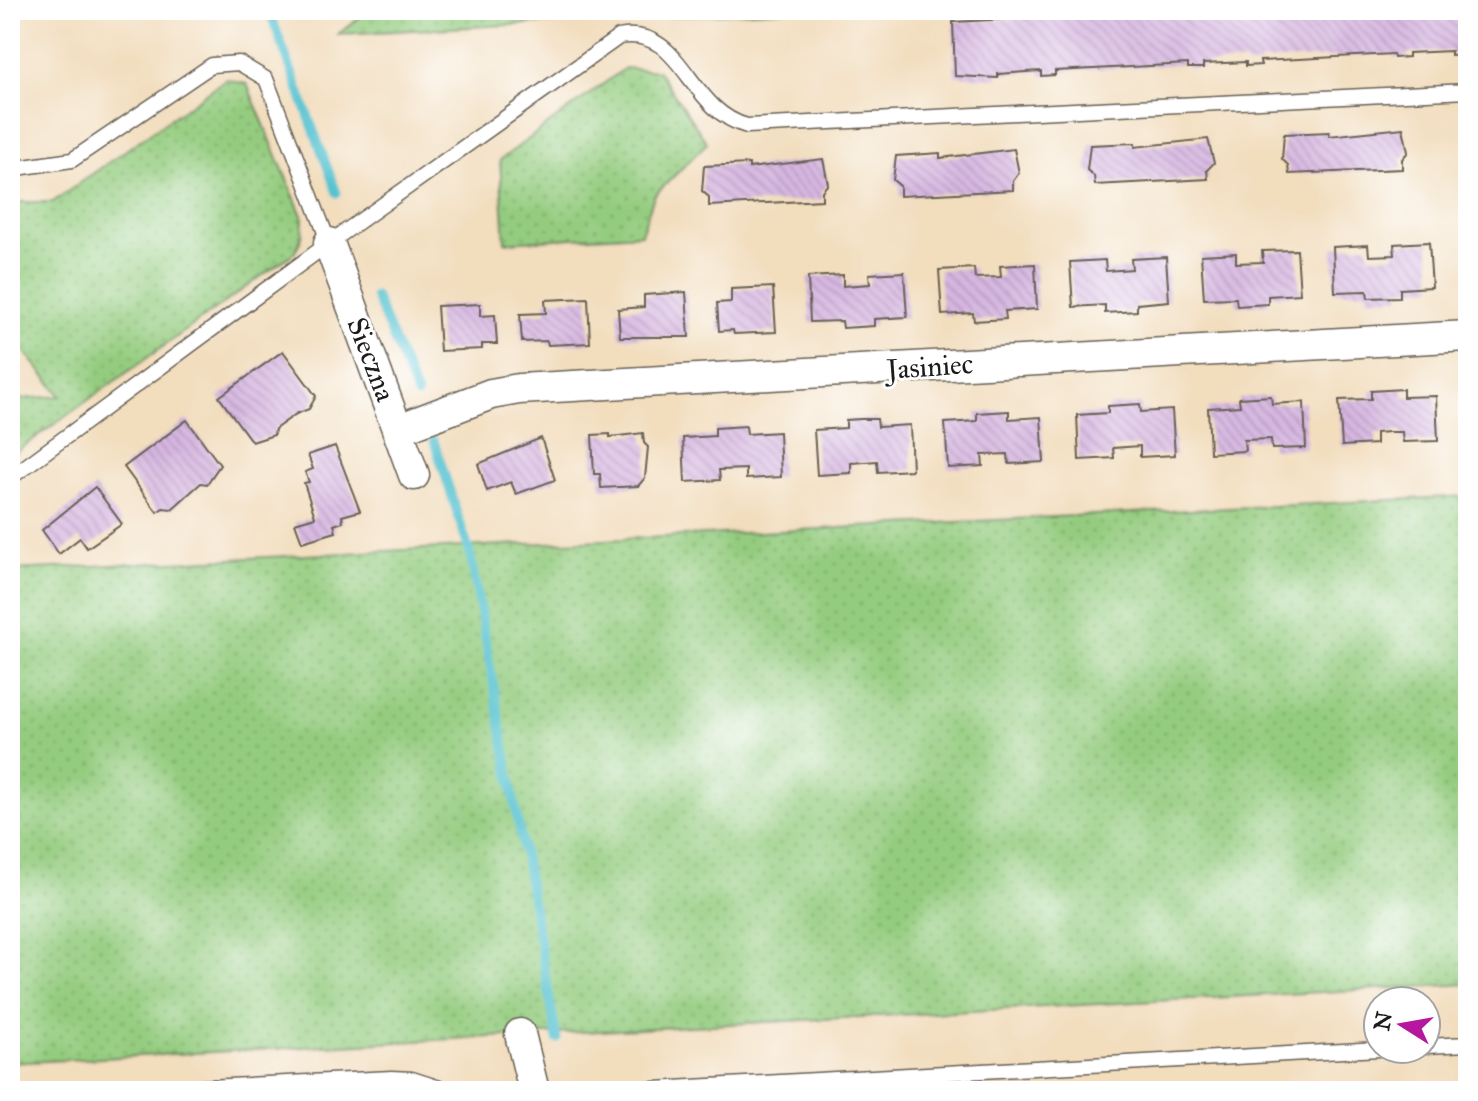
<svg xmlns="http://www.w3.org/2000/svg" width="1478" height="1101" font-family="'IM FELL Great Primer',serif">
<defs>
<pattern id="grass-dots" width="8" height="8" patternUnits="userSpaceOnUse" patternTransform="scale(2)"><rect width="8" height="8" fill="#94cc7f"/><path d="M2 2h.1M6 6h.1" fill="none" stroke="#7faf6d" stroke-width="1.8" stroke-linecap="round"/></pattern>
<pattern id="building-back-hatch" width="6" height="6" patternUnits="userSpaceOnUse" patternTransform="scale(2)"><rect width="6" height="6" fill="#d6b6e0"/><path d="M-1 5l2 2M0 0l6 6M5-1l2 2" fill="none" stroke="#b79cc0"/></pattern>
</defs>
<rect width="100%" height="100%" fill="#fff"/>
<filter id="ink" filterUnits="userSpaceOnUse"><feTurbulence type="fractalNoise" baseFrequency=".0125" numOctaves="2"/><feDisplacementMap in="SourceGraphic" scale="16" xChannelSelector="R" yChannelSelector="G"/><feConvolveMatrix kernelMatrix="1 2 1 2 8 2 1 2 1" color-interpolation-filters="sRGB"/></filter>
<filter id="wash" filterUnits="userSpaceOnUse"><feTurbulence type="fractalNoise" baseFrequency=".006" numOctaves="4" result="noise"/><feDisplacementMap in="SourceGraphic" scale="32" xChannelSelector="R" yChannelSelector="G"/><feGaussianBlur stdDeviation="1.8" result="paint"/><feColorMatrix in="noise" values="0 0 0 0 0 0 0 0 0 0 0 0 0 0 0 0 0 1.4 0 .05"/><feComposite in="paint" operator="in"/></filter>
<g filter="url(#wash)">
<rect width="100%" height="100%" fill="#f2ddbd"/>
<g fill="url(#grass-dots)" stroke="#58744e" stroke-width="2">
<path d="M370,10H789L338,34Z"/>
<path d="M625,68L658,71L707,143L654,196L641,234L505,242L500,160Z"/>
<path d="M226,79L247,84L303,218L302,237L295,252L10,456V400L61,396L10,334V202H53Z"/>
<path d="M1468,496V984L10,1063V567L13,570Z"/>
</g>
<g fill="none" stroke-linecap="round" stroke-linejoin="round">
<g stroke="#56c2d0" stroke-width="9">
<path d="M269,10L337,193"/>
<path d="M375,296L417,395"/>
<path d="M434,441L470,553L557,1039"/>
</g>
</g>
<g id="blocks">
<g fill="url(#building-back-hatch)">
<path d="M1179,10H1468V50L1466,54L1451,55V51L1408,53V57L1394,58L1393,54L1260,61L1261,65L1246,66V62L1203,64V68H1188V64L1055,71V75L1041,76V71L998,74V78L955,76L953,22Z"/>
<path d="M1403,128L1408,152L1402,159V169L1289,174L1288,165L1282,159L1284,134L1329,132V136Z"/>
<path d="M1208,139L1214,163L1207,170L1208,179L1095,185L1094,176L1087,170L1090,145L1135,143V147Z"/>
<path d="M1014,149L1019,173L1013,181V190L900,196V186L893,180L896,156L940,153V158Z"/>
<path d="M823,159L828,184L822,191V200L709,206V197L702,191L704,166L749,164V168Z"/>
<path d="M1429,242L1432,287L1400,289V297L1368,298L1367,291L1335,292L1333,247L1368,245L1369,256L1395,255L1394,244Z"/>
<path d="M1297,250L1300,294L1268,296V304L1237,306L1236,298L1204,299L1201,255L1236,253V263L1263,262L1262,251Z"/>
<path d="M1166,257L1169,301L1137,304V311L1105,313V305L1073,307L1070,262L1105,260L1106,271L1132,269L1131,259Z"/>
<path d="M1035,264L1037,309L1005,311L1006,319L974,321L973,313L942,315L939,270L974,268L975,278L1001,277L1000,266Z"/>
<path d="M904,272L907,317L874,319V326L859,327L843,328L842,321L810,322L808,277L843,275V286L857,285L870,284L869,274Z"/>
<path d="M773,287L776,332L734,334L733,330L719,331L717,303L731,302V289Z"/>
<path d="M686,292L689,337H620L618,309L644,307V295Z"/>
<path d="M588,298L590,343L548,345L547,341L522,342L520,314L546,313L545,300Z"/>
<path d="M480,304V316L495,315L497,344H482V349L440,351L437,306Z"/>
<path d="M283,351L316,396L309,409L296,414L275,429L274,435L252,442L219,397Z"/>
<path d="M1403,389V397L1436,396L1438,441L1403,442L1402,432H1389L1376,433V444L1342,446L1339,400L1371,399V391Z"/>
<path d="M1271,396L1272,404L1304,402L1306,448L1272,449L1271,439L1244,440L1245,451L1210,453L1208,408L1240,406L1239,398Z"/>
<path d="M1140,404L1141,412L1172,410L1175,455L1140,457V446L1126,447L1113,448L1114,458L1079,460L1077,415L1108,413V406Z"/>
<path d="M1009,411V419L1041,417L1044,462L1009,464L1008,454L982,455L983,466L948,468L945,423L977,421V413Z"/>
<path d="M861,419H877L878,427L910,425L912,470L878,472L877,461L851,463V473L817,475L814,430L846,428V420Z"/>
<path d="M187,420L220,465L207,484L201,483L172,509L163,508L157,512L124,467Z"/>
<path d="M746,426L747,434L779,432L781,477L746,479V469L719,470L720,480L685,482L683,438L715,436V428Z"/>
<path d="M643,433L644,443L648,447L645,478L638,486L601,488L600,474H594L592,435L610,434V437Z"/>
<path d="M541,438L555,480L516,494L511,482L487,491L478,464Z"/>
<path d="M335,446L360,511L342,516L343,522L334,525L336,532L302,542L295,523L315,517L304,483L309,482L305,472L313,469L308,455Z"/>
<path d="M95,487L122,524L87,548L80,538L59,554L42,530Z"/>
</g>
</g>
</g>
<g filter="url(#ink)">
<use href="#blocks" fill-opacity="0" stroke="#676054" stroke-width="2"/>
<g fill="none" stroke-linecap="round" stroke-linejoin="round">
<defs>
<g id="service">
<path d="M10,169L72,160L212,65L239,63L266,79L329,243"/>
<path d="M10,478L329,243L619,37C683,25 687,110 747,126L1468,91"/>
<path d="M1426,1046L1468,1044"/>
<path d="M123,1091L392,1078L412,1079L449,1091"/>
<path d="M618,1091L1379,1049"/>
</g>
<g id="minor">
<path d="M329,243L414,475"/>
<path d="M399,429L491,394L519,389L1468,336"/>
<path d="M520,1034L534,1091"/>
</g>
</defs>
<use href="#service" stroke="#676054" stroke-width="17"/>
<use href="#minor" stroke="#676054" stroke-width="33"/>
<use href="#service" stroke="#fff" stroke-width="14"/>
<use href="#minor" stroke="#fff" stroke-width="30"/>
</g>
</g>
<g text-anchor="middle" stroke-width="6" stroke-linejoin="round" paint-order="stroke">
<g font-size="28" fill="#1c1c1c" stroke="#fff">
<text transform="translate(372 359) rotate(69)" y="10">Sieczna</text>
<text transform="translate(930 366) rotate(-4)" y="10">Jasiniec</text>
</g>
</g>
<rect width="1478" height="1101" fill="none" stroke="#fff" stroke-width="40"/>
<g transform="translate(1402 1025) rotate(281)"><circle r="38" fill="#ffffff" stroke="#a4a4a4" stroke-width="2"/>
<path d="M0-6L14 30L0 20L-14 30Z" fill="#b5179e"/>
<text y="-12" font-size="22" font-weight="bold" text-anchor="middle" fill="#1c1c1c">N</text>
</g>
</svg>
